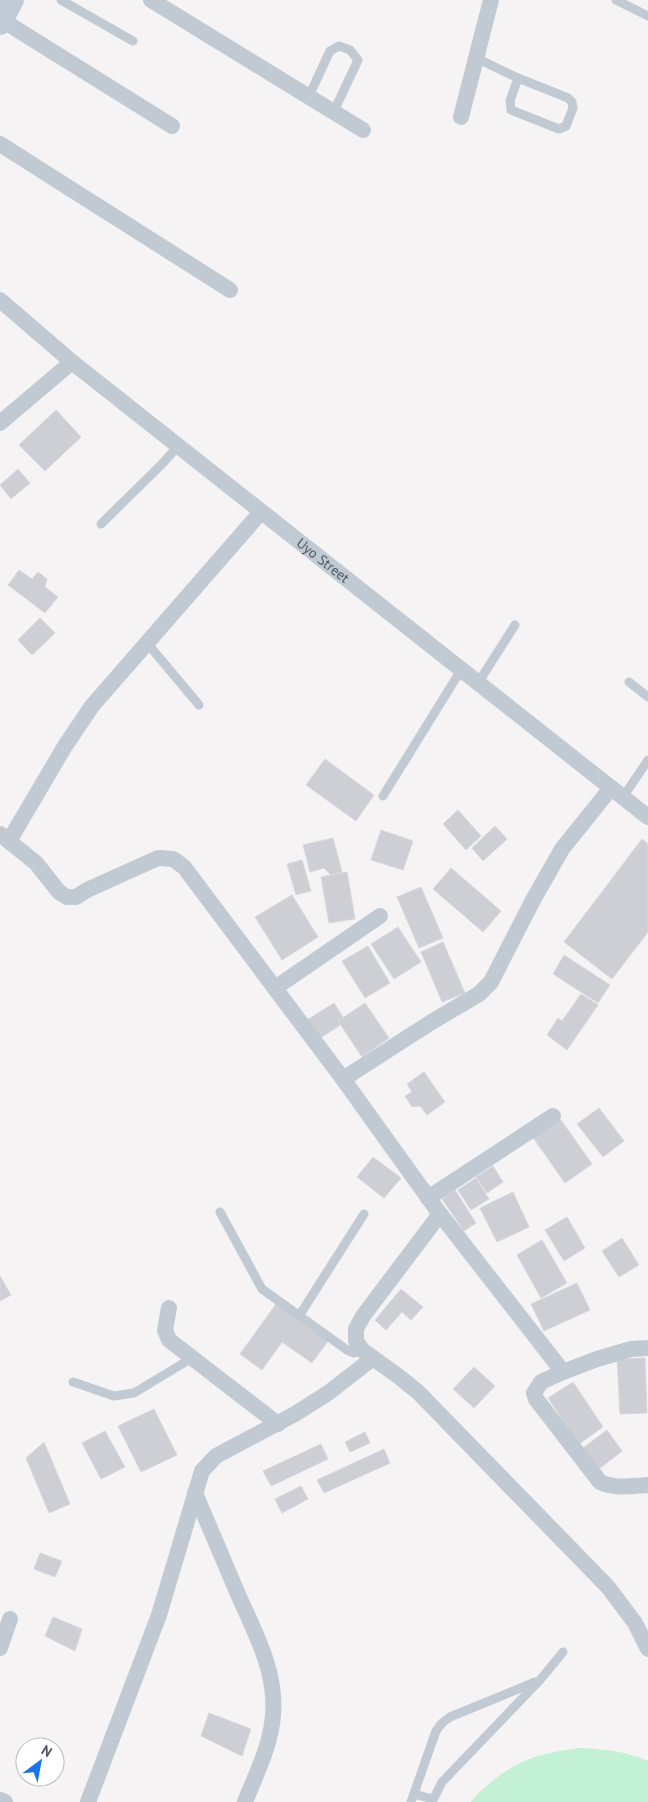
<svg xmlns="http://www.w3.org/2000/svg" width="648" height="1802" font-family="'PT Sans',sans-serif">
<rect width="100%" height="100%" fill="#f5f3f3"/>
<path fill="#c3f1d5" d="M580,1748C604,1749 626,1751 648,1761V1802H471C476,1794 483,1789 490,1783C520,1758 543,1753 580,1748Z"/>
<g fill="#cdcfd5" stroke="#d7d9de">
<path d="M56,410L81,437L45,471L19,445Z"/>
<path d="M18,469L30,483L11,499L0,485Z"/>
<path d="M19,570L32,579L38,572L47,579L45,587L58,597L45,613L8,585Z"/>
<path d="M40,618L55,633L32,655L18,640Z"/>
<path d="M325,759L374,795L356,821L306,785Z"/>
<path d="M458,810L481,836L466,850L443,824Z"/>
<path d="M495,826L507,839L483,861L472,848Z"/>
<path d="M381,830L413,841L403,870L371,860Z"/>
<path d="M333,838L342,872L331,875L324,868L310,872L303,845Z"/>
<path d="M642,839L648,844V932L612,979L564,942Z"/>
<path d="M302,860L311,891L296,895L287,864Z"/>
<path d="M451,868L501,911L483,932L433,889Z"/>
<path d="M347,872L355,919L329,923L321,877Z"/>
<path d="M421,887L443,938L419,948L397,897Z"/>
<path d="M292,895L318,937L282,960L255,917Z"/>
<path d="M398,927L421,962L394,979L371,944Z"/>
<path d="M443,942L465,993L442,1002L421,952Z"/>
<path d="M368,946L390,983L365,998L342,961Z"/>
<path d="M564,955L610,985L598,1003L553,974Z"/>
<path d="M581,994L598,1005L567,1050L547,1035L558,1018L562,1021Z"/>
<path d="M334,1003L343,1017L339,1026L319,1039L307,1020Z"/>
<path d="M365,1003L389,1038L362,1057L338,1021Z"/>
<path d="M424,1072L445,1102L427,1115L420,1106L412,1107L405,1096L412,1092L407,1084Z"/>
<path d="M599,1108L624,1141L603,1157L577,1124Z"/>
<path d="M561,1120L592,1164L565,1183L532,1136L548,1125Z"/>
<path d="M373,1157L401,1178L384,1198L357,1177Z"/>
<path d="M493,1166L503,1182L487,1193L476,1177Z"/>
<path d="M476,1178L489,1199L471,1210L458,1190Z"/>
<path d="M455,1190L476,1223L464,1231L442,1199Z"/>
<path d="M513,1192L529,1227L497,1242L480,1208Z"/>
<path d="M567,1217L585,1248L564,1261L545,1230Z"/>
<path d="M622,1238L639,1265L619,1277L602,1251Z"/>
<path d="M542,1240L567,1283L541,1298L517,1255Z"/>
<path d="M0,1276L11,1295L0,1301Z"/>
<path d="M577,1283L590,1310L544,1331L531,1304Z"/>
<path d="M401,1289L423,1307L411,1320L402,1312L386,1330L375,1320Z"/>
<path d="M276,1304L328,1341L312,1363L282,1342L262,1370L240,1354Z"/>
<path d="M645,1358L647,1413L620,1414L617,1359Z"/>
<path d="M474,1367L495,1386L474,1408L453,1389Z"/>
<path d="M573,1382L603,1427L579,1444L548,1398Z"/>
<path d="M154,1409L177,1455L141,1472L118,1426Z"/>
<path d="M607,1430L622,1451L599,1469L583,1448Z"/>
<path d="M105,1431L125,1467L101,1479L82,1443Z"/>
<path d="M365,1432L370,1443L350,1452L345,1442Z"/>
<path d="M44,1442L70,1504L49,1513L26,1458Z"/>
<path d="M321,1444L328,1459L271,1486L263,1471Z"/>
<path d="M384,1449L390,1463L324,1493L317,1480Z"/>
<path d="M301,1486L308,1499L282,1513L275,1499Z"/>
<path d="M40,1553L62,1561L55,1577L34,1569Z"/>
<path d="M53,1617L82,1629L75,1651L45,1636Z"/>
<path d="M209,1713L251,1729L242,1756L201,1736Z"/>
</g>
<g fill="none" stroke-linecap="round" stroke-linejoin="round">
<g stroke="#c1cad2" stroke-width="9">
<path d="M61,0L133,41"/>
<path d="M616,0L648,16"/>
<path d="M476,58L518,78L568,98L572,102L573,108L566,126L559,129L511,110L510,101L518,78"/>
<path d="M309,96L330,51L339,46L350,50L358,60L334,111"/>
<path d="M101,524L162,464L178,446"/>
<path d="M147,643L199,705"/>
<path d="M629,682L648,697"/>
<path d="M478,683L515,625"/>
<path d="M383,796L461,670"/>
<path d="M623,797L648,760"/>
<path d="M220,1212L262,1289L347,1350L354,1353L362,1350"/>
<path d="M299,1316L364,1214"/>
<path d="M73,1382L114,1396L134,1393L192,1358"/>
<path d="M414,1794L433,1799"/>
<path d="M411,1802L436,1731L442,1723L450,1717L535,1682"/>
<path d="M432,1802L442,1782L540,1680L563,1652"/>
</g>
<g stroke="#c1cad2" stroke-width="16">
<path d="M151,0L363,130"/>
<path d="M2,20L172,126"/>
<path d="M461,117L491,0"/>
<path d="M0,144L230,290"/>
<path id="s1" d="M0,300L72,362L648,817"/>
<path d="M0,423L72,362"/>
<path d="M0,834L36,863L59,892L67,897H76L87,890L158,858L173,859L184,867L343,1079L440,1214L563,1372"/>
<path d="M9,841L65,746L92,706L261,512"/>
<path d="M275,988L380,916"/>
<path d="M343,1079L430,1023L479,994L491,982L533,900L562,849L611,788"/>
<path d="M428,1198L553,1116"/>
<path d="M440,1214L363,1316L356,1329V1341L362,1350L398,1376L418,1392L608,1587L635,1623L648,1649"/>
<path d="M169,1308L165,1330L169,1340L278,1424"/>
<path d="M648,1348L631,1349L597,1359L563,1372L541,1382L534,1393L536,1399L600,1482C615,1489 631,1486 648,1485"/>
<path d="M195,1493C209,1526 223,1559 237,1592C254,1631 277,1671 273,1715C271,1745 256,1774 245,1802"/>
<path d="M0,1648L10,1619"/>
<path d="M0,1800L5,1802"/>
<path d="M88,1802L159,1615L202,1471L216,1456L295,1414L328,1393L373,1358"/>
</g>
<path stroke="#c1cbd6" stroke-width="22" d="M0,24L13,0"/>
</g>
<g text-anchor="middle" stroke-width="4" stroke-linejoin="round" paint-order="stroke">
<g font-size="14" fill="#4a5661" stroke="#fff">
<text dy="5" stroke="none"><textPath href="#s1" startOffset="415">Uyo Street</textPath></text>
</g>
</g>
<g transform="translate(40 1762) rotate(32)"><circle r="24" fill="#ffffff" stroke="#b7bbc0"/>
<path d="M0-4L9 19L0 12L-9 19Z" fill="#1a73e8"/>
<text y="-8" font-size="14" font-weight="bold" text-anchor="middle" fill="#4a5661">N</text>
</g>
</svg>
